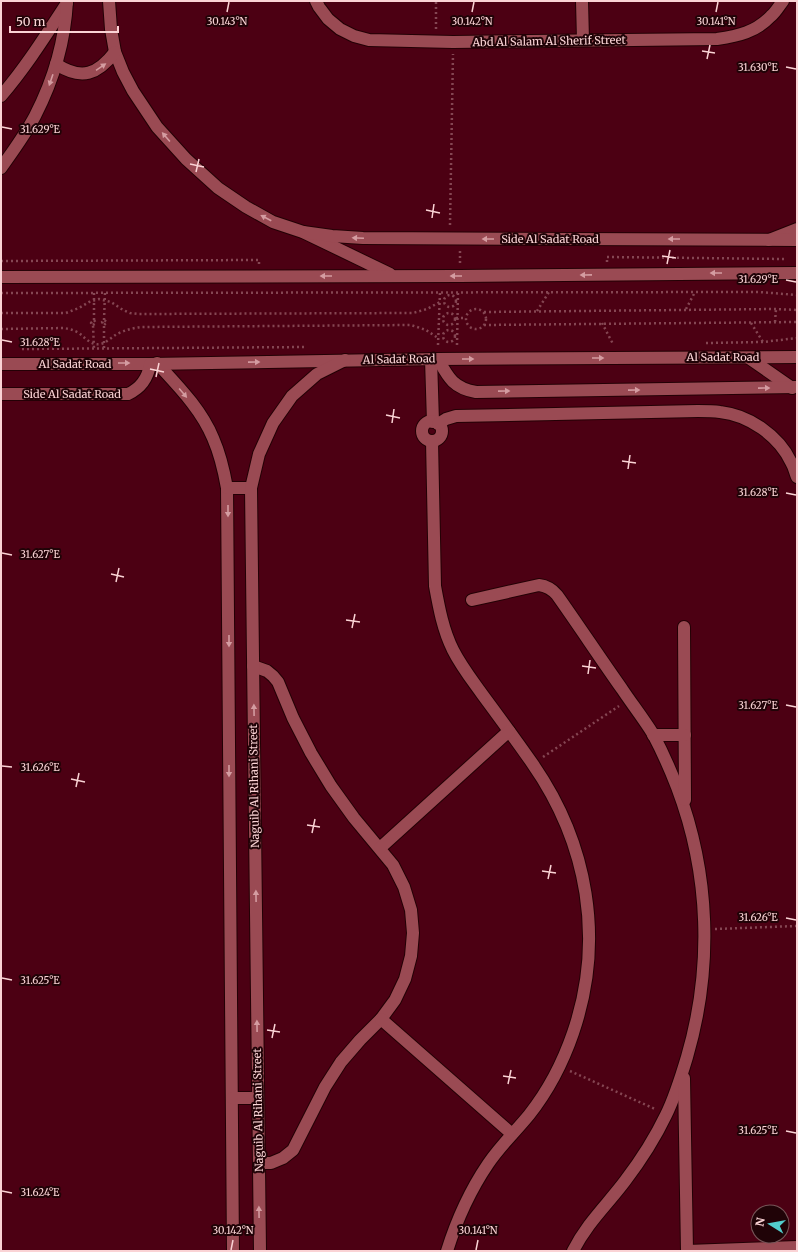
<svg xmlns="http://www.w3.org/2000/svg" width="798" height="1252" font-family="Merriweather,serif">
<rect width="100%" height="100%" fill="#4c0013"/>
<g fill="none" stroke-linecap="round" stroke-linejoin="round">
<defs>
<g id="street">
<path d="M316,1L319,7L328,19L340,29L354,36L369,40L453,42L717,39C738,36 756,32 771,16C776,12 779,6 783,1"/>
<path d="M582,1L583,40"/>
<path d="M1,96C26,67 46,35 67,3"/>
<path d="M769,240L797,229"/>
<path d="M431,359L433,422"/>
<circle cx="432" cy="431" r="10"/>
<path d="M438,424L446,419L456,416L698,411C705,411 713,411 720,412C749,415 779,436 791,462C794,467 795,472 797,477"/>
<path d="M432,441L435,586C439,608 443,630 453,650C461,666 472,680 482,694C499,717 516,740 532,763C588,843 605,940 573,1033C563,1062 548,1091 529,1115C516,1131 500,1146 488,1164C469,1192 457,1219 447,1251"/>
<path d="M472,600L539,585C547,586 552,589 557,595C579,626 600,658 622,689C632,704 643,718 653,734C662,751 670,769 677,787C710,874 713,968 687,1057C681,1077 675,1097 666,1115C655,1138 641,1160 625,1181C607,1205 587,1223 573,1251"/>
<path d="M684,627L685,800"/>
<path d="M253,666L267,671L273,676L278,682L293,718L311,753L331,786L354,818L393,865L404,887L411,910L413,933L411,956L405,979L395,1000L381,1019L360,1040L341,1062L325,1087L293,1150L283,1158L271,1163H259"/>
<path d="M653,735H685"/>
<path d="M380,848L509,731"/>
<path d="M381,1019L512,1134"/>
<path d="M684,1078L687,1251"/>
<path d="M687,1251L797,1247"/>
</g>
<g id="secondary">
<path d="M109,1L111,29L115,52L123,72L133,91L157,127L186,159L218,188L246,207L273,222L303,232L390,274"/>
<path d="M56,64C82,81 98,74 115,52"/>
<path d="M1,168C13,151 25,135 35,116C53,81 65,41 67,1"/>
<path d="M303,232L332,236L363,238L797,240"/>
<path d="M1,277L460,276L797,273"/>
<path d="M749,358L792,388"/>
<path d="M438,359C448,377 453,388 476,392L797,387"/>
<path d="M157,363C178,386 201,409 213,438C220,454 224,471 227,488L233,1251"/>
<path d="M1,364H150L438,359L797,357"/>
<path d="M1,394H128C141,388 148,378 150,364"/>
<path d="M227,488H251"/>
<path d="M232,1098H258"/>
<path d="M260,1251L251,488L259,454L273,423L292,396L317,374L345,360"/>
</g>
</defs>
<use href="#street" stroke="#230005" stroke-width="14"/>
<use href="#secondary" stroke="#230005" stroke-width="14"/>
<g stroke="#854653" stroke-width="2.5" stroke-dasharray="2 3" stroke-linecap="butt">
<path d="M436,29V1"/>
<path d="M450,225L453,54"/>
<path d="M460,251V264"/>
<path d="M1,261L259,260V264"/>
<path d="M607,262V257L785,259"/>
<path d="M1,293L759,292L797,295"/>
<circle cx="450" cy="301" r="6"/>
<circle cx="476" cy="319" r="10"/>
<path d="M686,309L695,292"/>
<path d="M537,311L549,292"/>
<path d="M484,312L776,309L797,310"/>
<circle cx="449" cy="319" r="6"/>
<path d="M1,313H66L79,308L89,302L99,299L111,302L123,310L130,313L138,314L413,313L427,309L440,302"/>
<path d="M456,318H465"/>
<path d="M94,320V293"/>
<path d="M104,320L105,293"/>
<path d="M775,322L776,309"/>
<path d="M602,323L613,344"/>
<path d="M751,323L763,342"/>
<path d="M93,325L96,323L94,320L91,323L93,325L94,349"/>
<path d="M484,325L797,322"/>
<path d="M1,329L64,328C69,329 74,330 79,333C84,337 88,342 95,344C104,346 110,338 117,334C125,330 133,328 141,327L411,325L426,330L438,338"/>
<circle cx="449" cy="336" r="6"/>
<path d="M706,343L763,342L797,338"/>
<path d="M438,345L440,292"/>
<path d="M457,345L458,292"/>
<path d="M104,348V325L102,322L104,320L107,322L104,325"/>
<path d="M22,349L307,347"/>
<path d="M543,757L619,706"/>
<path d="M715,929L797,926"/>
<path d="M570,1071L655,1109"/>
</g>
<use href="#street" stroke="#9a4a53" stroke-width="12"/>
<use href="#secondary" stroke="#9a4a53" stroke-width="12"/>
</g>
<defs><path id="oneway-solid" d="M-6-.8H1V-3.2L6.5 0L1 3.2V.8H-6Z"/></defs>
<g fill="#d49ca1">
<use href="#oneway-solid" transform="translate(101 67) rotate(-34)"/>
<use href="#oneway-solid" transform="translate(51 80) rotate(109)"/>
<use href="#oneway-solid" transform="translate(166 137) rotate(-131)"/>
<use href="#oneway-solid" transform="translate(266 218) rotate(-152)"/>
<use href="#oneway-solid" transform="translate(358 238) rotate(-177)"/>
<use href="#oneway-solid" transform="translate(488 239) rotate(-180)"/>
<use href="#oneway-solid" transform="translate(674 239) rotate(-180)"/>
<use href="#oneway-solid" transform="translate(716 273) rotate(180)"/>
<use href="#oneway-solid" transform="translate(586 275) rotate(179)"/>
<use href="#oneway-solid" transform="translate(326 276) rotate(180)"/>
<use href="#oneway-solid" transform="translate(456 276) rotate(180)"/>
<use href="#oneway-solid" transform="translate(598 358)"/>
<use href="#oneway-solid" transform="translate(468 359)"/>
<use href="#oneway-solid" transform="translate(254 362) rotate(-1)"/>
<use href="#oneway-solid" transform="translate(124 363)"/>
<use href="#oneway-solid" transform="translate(764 388) rotate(-1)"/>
<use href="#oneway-solid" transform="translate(634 390) rotate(-1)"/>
<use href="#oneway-solid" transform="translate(504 391) rotate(-1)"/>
<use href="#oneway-solid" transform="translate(183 393) rotate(50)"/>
<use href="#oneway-solid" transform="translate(228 511) rotate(90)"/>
<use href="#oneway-solid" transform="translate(229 641) rotate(90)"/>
<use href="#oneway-solid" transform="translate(254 710) rotate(-91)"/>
<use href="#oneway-solid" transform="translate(229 771) rotate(90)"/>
<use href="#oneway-solid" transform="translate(256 896) rotate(-91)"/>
<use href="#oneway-solid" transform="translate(257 1026) rotate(-91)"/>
<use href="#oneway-solid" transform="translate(259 1212) rotate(-91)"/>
</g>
<path fill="none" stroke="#fad3d5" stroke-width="1.5" d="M227,12L229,2M472,12L474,2M716,12L718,2M702,51L715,53M707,59L710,45M786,67L796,69M2,127L12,129M190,164L204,167M196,172L199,159M426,210L440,213M432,218L434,204M662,256L676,258M667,264L670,250M786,280L796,282M2,340L12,342M150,369L164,372M156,377L159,363M386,415L400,418M392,423L394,409M622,461L636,463M628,469L630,455M786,493L796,495M2,553L12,555M111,574L124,577M116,582L119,568M346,620L360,622M352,628L355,614M582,666L596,668M588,674L590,660M786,705L796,707M2,766L12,767M71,779L85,782M76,787L79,773M307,825L320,827M312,833L315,819M542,871L556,873M548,879L551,865M786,918L796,920M2,978L12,980M267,1030L280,1032M272,1038L275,1024M503,1076L516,1078M508,1084L511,1070M786,1131L796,1133M2,1191L12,1193M231,1250L233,1240M476,1250L478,1240"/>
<g text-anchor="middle" stroke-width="4" stroke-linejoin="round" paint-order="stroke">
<g font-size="11" fill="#fad3d5" stroke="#200307">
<text transform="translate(549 41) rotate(-1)" y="4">Abd Al Salam Al Sherif Street</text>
<text x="550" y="243">Side Al Sadat Road</text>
<text x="723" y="361">Al Sadat Road</text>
<text transform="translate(399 359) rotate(-1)" y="4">Al Sadat Road</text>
<text x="75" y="368">Al Sadat Road</text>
<text x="72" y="398">Side Al Sadat Road</text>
<text transform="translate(254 786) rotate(-91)" y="4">Naguib Al Rihani Street</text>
<text transform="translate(258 1110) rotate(-91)" y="4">Naguib Al Rihani Street</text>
</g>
</g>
<g font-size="10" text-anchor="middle" fill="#fad3d5" stroke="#200307" stroke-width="4" stroke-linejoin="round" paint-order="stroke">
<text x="227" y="25">30.143°N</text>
<text x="472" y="25">30.142°N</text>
<text x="716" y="25">30.141°N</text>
<text x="758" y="71">31.630°E</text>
<text x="40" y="133">31.629°E</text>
<text x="758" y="283">31.629°E</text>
<text x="40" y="346">31.628°E</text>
<text x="758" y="496">31.628°E</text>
<text x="40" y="558">31.627°E</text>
<text x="758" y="709">31.627°E</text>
<text x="40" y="771">31.626°E</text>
<text x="758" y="921">31.626°E</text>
<text x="40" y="984">31.625°E</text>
<text x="758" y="1134">31.625°E</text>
<text x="40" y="1196">31.624°E</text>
<text x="233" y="1234">30.142°N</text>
<text x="478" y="1234">30.141°N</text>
</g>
<rect width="798" height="1252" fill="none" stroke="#fad3d5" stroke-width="4"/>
<g transform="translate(770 1224) rotate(281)"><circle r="19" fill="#200307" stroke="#775659"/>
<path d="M0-3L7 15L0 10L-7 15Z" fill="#52cdcc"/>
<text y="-6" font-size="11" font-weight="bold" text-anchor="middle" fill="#fad3d5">N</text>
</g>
<path d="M10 26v6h108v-6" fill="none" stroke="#fad3d5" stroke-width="2"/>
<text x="16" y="26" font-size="12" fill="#fad3d5" stroke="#200307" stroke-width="3" paint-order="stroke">50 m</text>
</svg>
